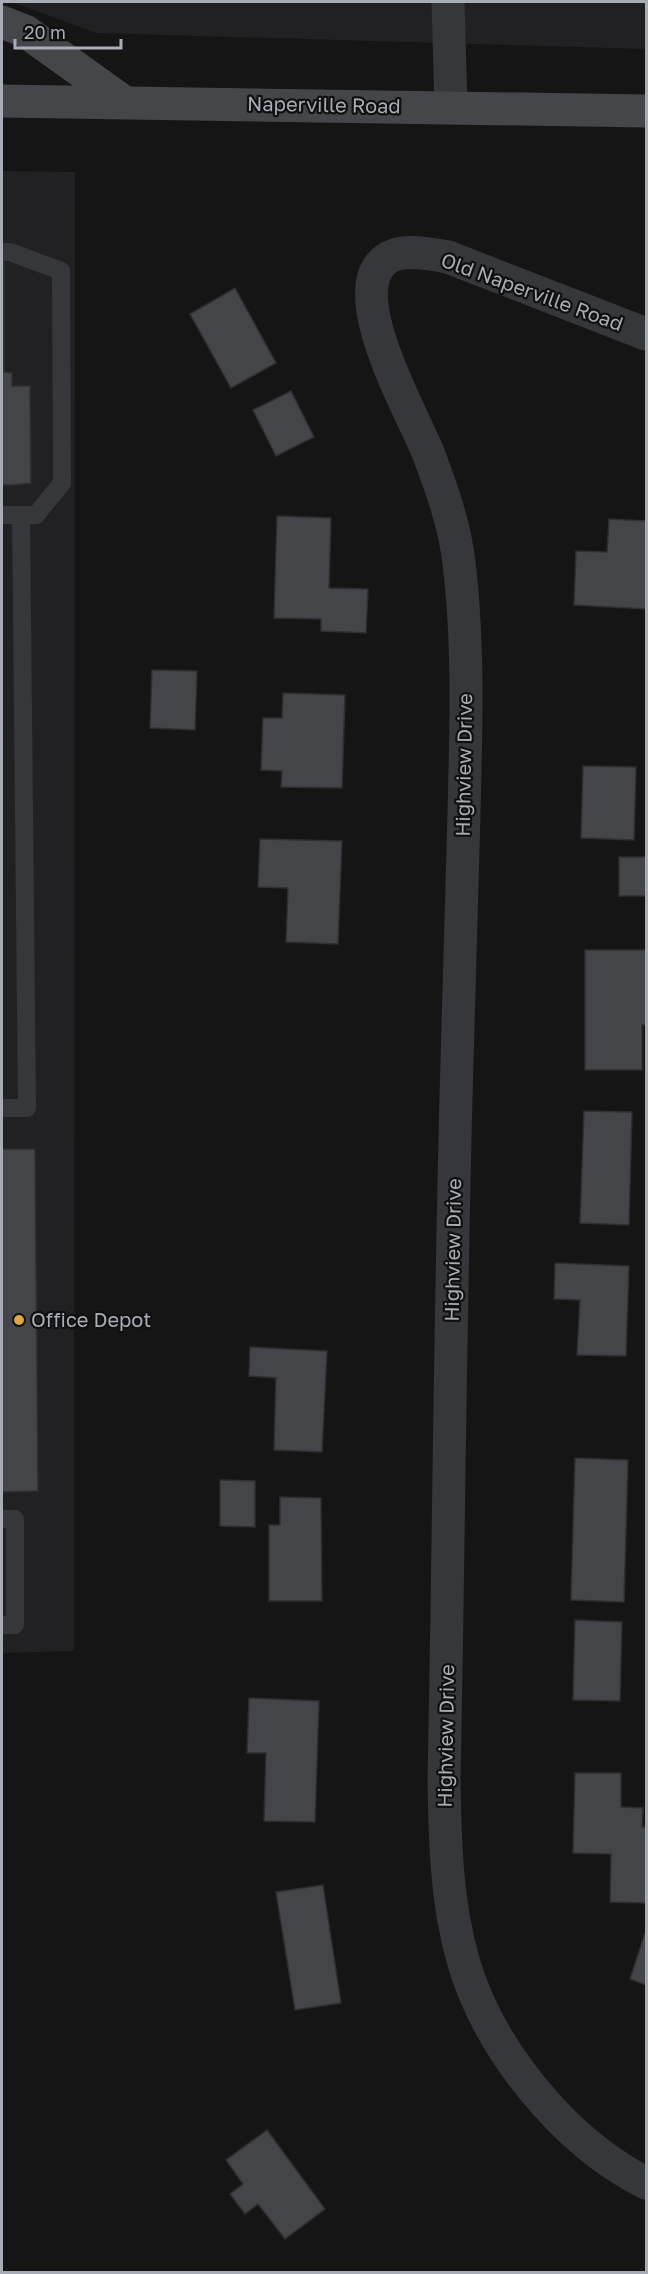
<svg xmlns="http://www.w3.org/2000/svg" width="648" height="2274" font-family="'Golos Text',sans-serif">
<rect width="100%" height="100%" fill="#151516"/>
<g fill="#212123">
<path d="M12,2H646V49L96,33Z"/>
<path d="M2,171L75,172L74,1651L2,1653Z"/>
</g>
<g fill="#444549" stroke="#2f2f32" stroke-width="1.5">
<path d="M2,261H4V372L12,373V386H30L31,483L12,485H2Z"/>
<path d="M235,288L276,363L231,388L190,314Z"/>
<path d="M291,391L314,437L276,456L253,410Z"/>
<path d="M277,516L331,518L329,588L368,589L366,633L321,631V619L274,618Z"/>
<path d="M609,519L646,521V609L574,605L576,551L607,552Z"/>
<path d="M152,670L197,671L195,730L150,728Z"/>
<path d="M283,693L345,695L342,788L281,787L282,771L261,770L263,718H282Z"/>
<path d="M583,766L636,767L634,840L581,838Z"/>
<path d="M260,839L342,841L338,944L286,942L288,888L258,887Z"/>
<rect x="619" y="857" width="27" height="39"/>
<path d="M585,950H646V1025H642V1070H585Z"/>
<path d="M584,1111L632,1112L629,1225L580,1223Z"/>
<path d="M2,1149H35L38,1491L2,1492Z"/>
<path d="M555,1263L629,1266L626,1356L577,1355L580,1300L554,1299Z"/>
<path d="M250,1347L327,1351L322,1452L274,1450L276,1378L249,1376Z"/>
<path d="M575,1458L628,1460L624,1602L571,1600Z"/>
<path d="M220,1480L255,1481V1527L220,1526Z"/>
<path d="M280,1497L321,1498L322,1601H269V1525H280Z"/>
<path d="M575,1620L622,1622L620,1701L573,1700Z"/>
<path d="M249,1698L319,1701L315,1822L264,1821L266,1753H247Z"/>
<path d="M575,1773H621V1807L643,1808L642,1827H646V1903L610,1902L611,1854L573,1853Z"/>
<path d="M323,1885L341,2003L295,2010L276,1892Z"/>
<path d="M645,1933H646V1985L630,1979Z"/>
<path d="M267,2130L325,2209L285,2239L258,2204L245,2214L230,2194L243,2184L226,2160Z"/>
</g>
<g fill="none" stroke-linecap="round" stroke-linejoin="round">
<g stroke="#36373b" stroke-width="18">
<path d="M2,252H10L61,271L62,483L36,515H2"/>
<path d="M2,1108H27L21,515"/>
<path d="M2,1519H15V1625H2"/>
</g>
<g stroke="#36373b" stroke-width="33">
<path d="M448,2L451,107"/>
<path d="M646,334L448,257C430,254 401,247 385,260C342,294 414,416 429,455C442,490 455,526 459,563C469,646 466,730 464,813C462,896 459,979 457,1062C450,1301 449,1540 444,1779C445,1839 446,1901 463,1960C488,2048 564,2142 646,2183"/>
</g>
<g stroke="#44464a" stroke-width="33">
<path d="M2,22L25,31L124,102"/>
<path d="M2,101L646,111"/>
</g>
</g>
<circle fill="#dda845" stroke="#101011" stroke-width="2" cx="19" cy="1320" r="6"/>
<g text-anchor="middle" stroke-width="4.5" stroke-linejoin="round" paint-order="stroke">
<g font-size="20" fill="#a8acb5" stroke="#101011">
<text transform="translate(324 105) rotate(1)" y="7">Naperville Road</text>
<text transform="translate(532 292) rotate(20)" y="7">Old Naperville Road</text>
<text transform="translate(464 765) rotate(-89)" y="7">Highview Drive</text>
<text transform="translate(453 1250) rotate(-89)" y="7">Highview Drive</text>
<text transform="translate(446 1736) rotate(-89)" y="7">Highview Drive</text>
</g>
<g font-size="20" fill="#a8acb5" stroke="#101011" text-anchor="start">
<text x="31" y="1327">Office Depot</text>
</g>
</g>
<rect width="648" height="2274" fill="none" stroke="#a8acb5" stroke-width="6"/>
<path d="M15 39v9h106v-9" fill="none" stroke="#a8acb5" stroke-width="3"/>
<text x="24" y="39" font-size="18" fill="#a8acb5" stroke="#101011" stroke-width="4.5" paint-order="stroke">20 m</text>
</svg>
